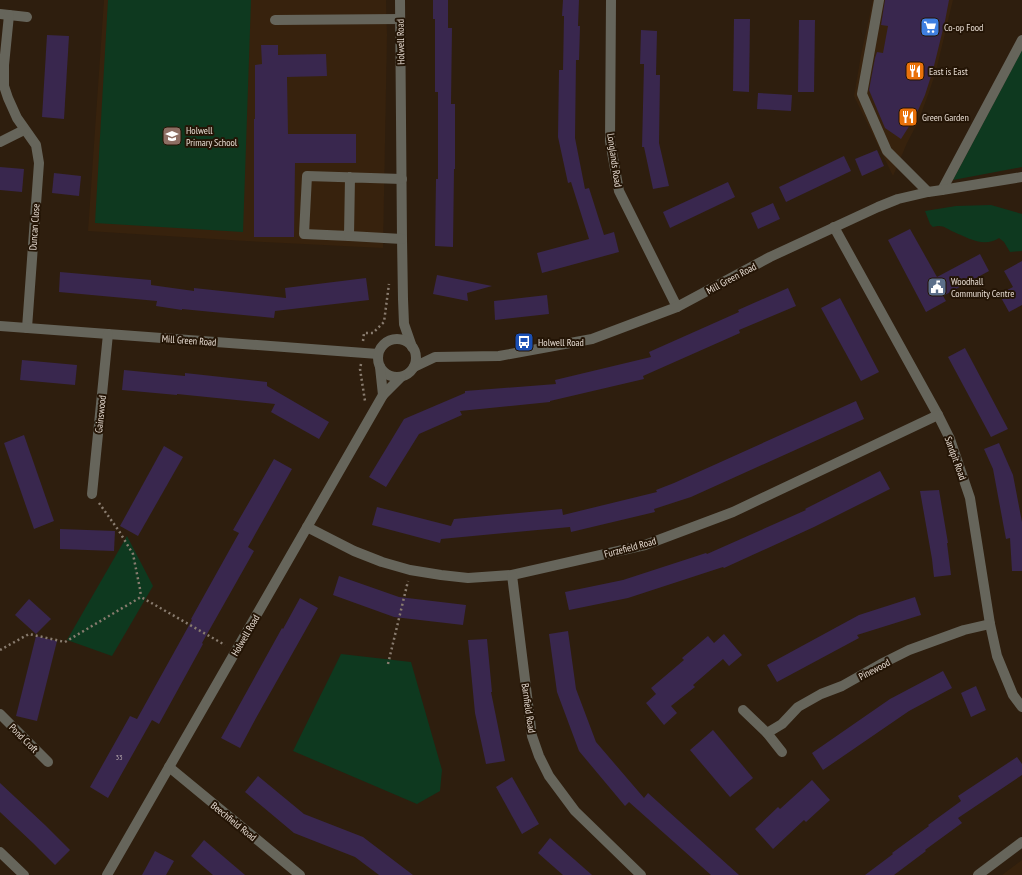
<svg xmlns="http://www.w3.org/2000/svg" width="1022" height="875" font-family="'PT Sans Narrow',sans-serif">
<rect width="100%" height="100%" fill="#2e1e0e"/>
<g fill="#37220d">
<path d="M104,0H386L387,35L383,248L246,241L88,231Z"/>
<path d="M873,0H953L936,71L928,95L918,122L907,143L893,176L854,96L861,55Z"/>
<path d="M1022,860V875H1002Z"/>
</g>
<g fill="#0e391f">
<path d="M108,0H251L243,232L95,223Z"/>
<path d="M1022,50V167L953,180Z"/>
<path d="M991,205L1022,214V251L1010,252L1004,242L999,238C984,248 968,238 954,232C945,228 943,224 933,227L930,224L925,211L956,206Z"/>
<path d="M127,536L153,586L112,656L67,640Z"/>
<path d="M341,654L411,662L442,770L440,791L417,804L293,751Z"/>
</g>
<g fill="#39274e">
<path d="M433,0H448V28H452L451,104H455V169H454L453,247L435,246L436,179H438V92H435V19H433Z"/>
<path d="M563,0H579L578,26H580L579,60H576L575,138L585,189L589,188L604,235L614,232L619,252L542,273L537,253L589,239L571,182L568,183L558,137L559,70H563L564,16H562Z"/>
<path d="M885,0H949L945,21L933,70L925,95L915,117L901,139L885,128L869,90L875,58L877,52L883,53L888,26L881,25Z"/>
<path d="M734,19H750L749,92L733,91Z"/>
<path d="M799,20H815L814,92H798Z"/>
<path d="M641,30L657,31L656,75H660L659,143L669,186L653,189L644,147H642L644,64H640Z"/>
<path d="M47,35L69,36L64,119L42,117Z"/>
<path d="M261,45H278V55L326,54L327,76L287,77L288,134H356V163H295L294,237H254V119H255V65L262,64Z"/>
<path d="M758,93L792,95L791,111L757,109Z"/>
<path d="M877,150L884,166L862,176L855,159Z"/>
<path d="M844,156L851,171L786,202L779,187Z"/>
<path d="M0,167L24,169L22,192L0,190Z"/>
<path d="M54,173L81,176L79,196L52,193Z"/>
<path d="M728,182L735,197L670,228L663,212Z"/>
<path d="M773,203L780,219L758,229L751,213Z"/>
<path d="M910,229L937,277L980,254L989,271L943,296L946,301L926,312L888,240Z"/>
<path d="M1022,261V305L1009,312L999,294L1013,287L1004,271Z"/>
<path d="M60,272L151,280V285L194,291V288L286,298L285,288L366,278L369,300L275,311L274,318L182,309V310L156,306L157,301L59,292Z"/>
<path d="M437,275L492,286L467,293L468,301L433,294Z"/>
<path d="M788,288L796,306L739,330L740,333L643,376L644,379L550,401V402L460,411L462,415L419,434L386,487L369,477L404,419L465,393V391L556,384L555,380L651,357L649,352L739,312L738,310Z"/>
<path d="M547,295L549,314L495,320L494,301Z"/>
<path d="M840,298L879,372L861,381L821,308Z"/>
<path d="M965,348L1008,429L991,437L948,357Z"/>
<path d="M22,360L77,365L75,385L20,380Z"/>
<path d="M124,370L185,376V373L267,382V386L329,422L319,439L271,412L275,404L177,394V395L122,390Z"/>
<path d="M856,401L864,419L691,497L654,509L655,512L571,532L570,527L441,539L440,543L372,525L377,507L451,526L454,519L562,509L563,515L657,492L656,490L674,483Z"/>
<path d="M24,435L54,521L34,529L4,443Z"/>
<path d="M999,443L1013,475L1022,522V571H1012L1010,538L1006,539L993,469L984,449Z"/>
<path d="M164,446L183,457L138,536L120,526Z"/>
<path d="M274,459L292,469L248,547L254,551L202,643L203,644L159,724L152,720L108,798L90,787L130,716L137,719L192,620L191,619L239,533L233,530Z"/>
<path d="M880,471L890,489L814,527L724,568L723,567L628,598L569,610L565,592L623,580L706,553L707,554L806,510L805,509Z"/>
<path d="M939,490L948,543H947L951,575L934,577L932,559L920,491Z"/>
<path d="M60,529L115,531L114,551L60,549Z"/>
<path d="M339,576L399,597L466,605L463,625L394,617L333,595Z"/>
<path d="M915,597L921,615L857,635L859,638L777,682L767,665L859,615Z"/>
<path d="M300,598L318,608L256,718L240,748L221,738L282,628L283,629Z"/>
<path d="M29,599L51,619L36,634L15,615Z"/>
<path d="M568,631L576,689L596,742L644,798L648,793L739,875H711L629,802L625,806L579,751L557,692L549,634Z"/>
<path d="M724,634L742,655L729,666L723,659L693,685L695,687L671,706L677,713L664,725L646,703L656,694L651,688L684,660L682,658L708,636L714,643Z"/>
<path d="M36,636L57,641L37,721L16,716Z"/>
<path d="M487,639L492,692H491L505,761L486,764L475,713L468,640Z"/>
<path d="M943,671L952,688L909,711L823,770L812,753L890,699Z"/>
<path d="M976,686L986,710L971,717L961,693Z"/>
<path d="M713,730L753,778L730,797L690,750Z"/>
<path d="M1017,757L1022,764V775L958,818L962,823L925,850L926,851L894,875H865L893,854L892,853L929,826L928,825L961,801L958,796Z"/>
<path d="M258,776L304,814L363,837L413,875H379L355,857L294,833L245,792Z"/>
<path d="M512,777L539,824L522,834L496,787Z"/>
<path d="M812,780L830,800L806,822L804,820L773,849L755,829L778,807L780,809Z"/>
<path d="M0,783L45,825L70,850L55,865L33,843L0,812Z"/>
<path d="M550,838L592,875H563L538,853Z"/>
<path d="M204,840L245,875H213L191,856Z"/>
<path d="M155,851L174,861L166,875H142Z"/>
</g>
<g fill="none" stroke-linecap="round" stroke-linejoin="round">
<g stroke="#897c6f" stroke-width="2.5" stroke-dasharray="2 3" stroke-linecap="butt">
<path d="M363,341L364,333H373L384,322L389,284"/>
<path d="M361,364L360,369L365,401"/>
<path d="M99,503L119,531L133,554L140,589L141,597"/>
<path d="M0,650L29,634L65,642L141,597L225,645"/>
<path d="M388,664L408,581"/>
</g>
<g stroke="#66655b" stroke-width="10">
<path d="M400,0L402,239L403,299L404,324L412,347"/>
<path d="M611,0L610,141L619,191L677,307"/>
<path d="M879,0L862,94L887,151L928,192"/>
<path d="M0,14L27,17"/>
<path d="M9,15L4,65V86L8,98L17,118L36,145L39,163L27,328"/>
<path d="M275,20L400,19"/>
<path d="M0,142L24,130"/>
<path d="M350,177L349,236L304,234L307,176L402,179"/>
<path d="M942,190L1022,40"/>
<path d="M834,227L938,415L950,439L970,498L990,624L997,656L1013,695L1022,707"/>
<path d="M349,236L402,239"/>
<path d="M0,326L378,354"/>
<circle cx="397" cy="358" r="19"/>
<path d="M380,367L383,395"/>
<path d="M414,367L435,357L499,356L592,339L677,307L770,257L878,207L898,199L928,192L942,190L1022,177"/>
<path d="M92,494L108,334"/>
<path d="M307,527L354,551L382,562L410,570L441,575L468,578L512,575L645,545L733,512L938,415"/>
<path d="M512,575L532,736L539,756L549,776L575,811L641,875"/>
<path d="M743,710L767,733L782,752"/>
<path d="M0,714L48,762"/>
<path d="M767,733L782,724L798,707L821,694L842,686L881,664L909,650L964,630L990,624"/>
<path d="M169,767L300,875"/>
<path d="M0,852L24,875"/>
<path d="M107,875L383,395L401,377"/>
<path d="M978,875L1022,842"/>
</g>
</g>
<defs>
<symbol id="supermarket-square" viewBox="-11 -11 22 22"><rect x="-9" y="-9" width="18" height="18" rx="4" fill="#3f7fe0" stroke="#241506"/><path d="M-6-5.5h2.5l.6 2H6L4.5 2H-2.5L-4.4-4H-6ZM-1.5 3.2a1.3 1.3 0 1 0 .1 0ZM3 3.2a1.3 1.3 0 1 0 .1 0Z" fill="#fff"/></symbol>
<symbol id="restaurant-square" viewBox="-11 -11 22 22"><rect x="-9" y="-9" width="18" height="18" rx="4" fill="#e8710a" stroke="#241506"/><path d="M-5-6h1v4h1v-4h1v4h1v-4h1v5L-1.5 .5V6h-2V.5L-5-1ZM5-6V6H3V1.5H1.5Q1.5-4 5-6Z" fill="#fff"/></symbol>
<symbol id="school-square" viewBox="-11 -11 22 22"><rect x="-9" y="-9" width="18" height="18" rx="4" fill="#8d6e63" stroke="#241506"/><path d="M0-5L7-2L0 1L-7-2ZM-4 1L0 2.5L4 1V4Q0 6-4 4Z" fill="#fff"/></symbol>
<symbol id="civic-square" viewBox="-11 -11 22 22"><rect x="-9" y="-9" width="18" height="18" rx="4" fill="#5c6f8a" stroke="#241506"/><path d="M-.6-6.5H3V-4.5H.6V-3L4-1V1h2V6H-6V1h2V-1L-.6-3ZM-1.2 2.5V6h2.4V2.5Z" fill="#fff"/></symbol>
<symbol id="bus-square" viewBox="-11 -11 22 22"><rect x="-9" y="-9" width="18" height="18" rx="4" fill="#1a4fb4" stroke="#241506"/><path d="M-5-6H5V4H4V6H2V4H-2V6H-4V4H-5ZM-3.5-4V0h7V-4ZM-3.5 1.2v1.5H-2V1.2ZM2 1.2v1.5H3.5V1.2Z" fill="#fff"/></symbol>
</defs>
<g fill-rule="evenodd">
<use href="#supermarket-square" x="919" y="16" width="22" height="22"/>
<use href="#restaurant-square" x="904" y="60" width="22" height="22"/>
<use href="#restaurant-square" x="897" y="106" width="22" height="22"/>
<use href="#school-square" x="161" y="125" width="22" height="22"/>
<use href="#civic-square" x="926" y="276" width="22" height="22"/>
<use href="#bus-square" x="513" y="331" width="22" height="22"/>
</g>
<g text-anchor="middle" stroke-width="4" stroke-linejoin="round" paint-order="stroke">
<g font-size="8" fill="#bcafb1">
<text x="119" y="760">33</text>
</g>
<g font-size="10" fill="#e7dcd2" stroke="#241506" text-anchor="start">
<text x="944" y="31">Co-op Food</text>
<text x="929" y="75">East is East</text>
<text x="922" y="121">Green Garden</text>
<text x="186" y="134">Holwell<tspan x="186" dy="12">Primary School</tspan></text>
<text x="951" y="285">Woodhall<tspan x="951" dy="12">Community Centre</tspan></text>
<text x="538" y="346">Holwell Road</text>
</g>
<g font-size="10" fill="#e7dcd2" stroke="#241506">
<text transform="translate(400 42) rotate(-91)" y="4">Holwell Road</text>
<text transform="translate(615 160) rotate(82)" y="4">Longlands Road</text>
<text transform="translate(34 227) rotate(-86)" y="4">Duncan Close</text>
<text transform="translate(731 278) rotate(-28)" y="4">Mill Green Road</text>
<text transform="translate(189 340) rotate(4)" y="4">Mill Green Road</text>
<text transform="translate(100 414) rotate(-84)" y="4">Gainswood</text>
<text transform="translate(956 458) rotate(70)" y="4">Sandpit Road</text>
<text transform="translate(630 547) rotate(-15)" y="4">Furzefield Road</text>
<text transform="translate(245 635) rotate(-60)" y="4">Holwell Road</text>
<text transform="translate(874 669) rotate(-28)" y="4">Pinewood</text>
<text transform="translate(529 708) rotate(82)" y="4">Barnfield Road</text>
<text transform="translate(24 738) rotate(45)" y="4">Pond Croft</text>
<text transform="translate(234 821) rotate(39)" y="4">Beechfield Road</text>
</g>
</g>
</svg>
